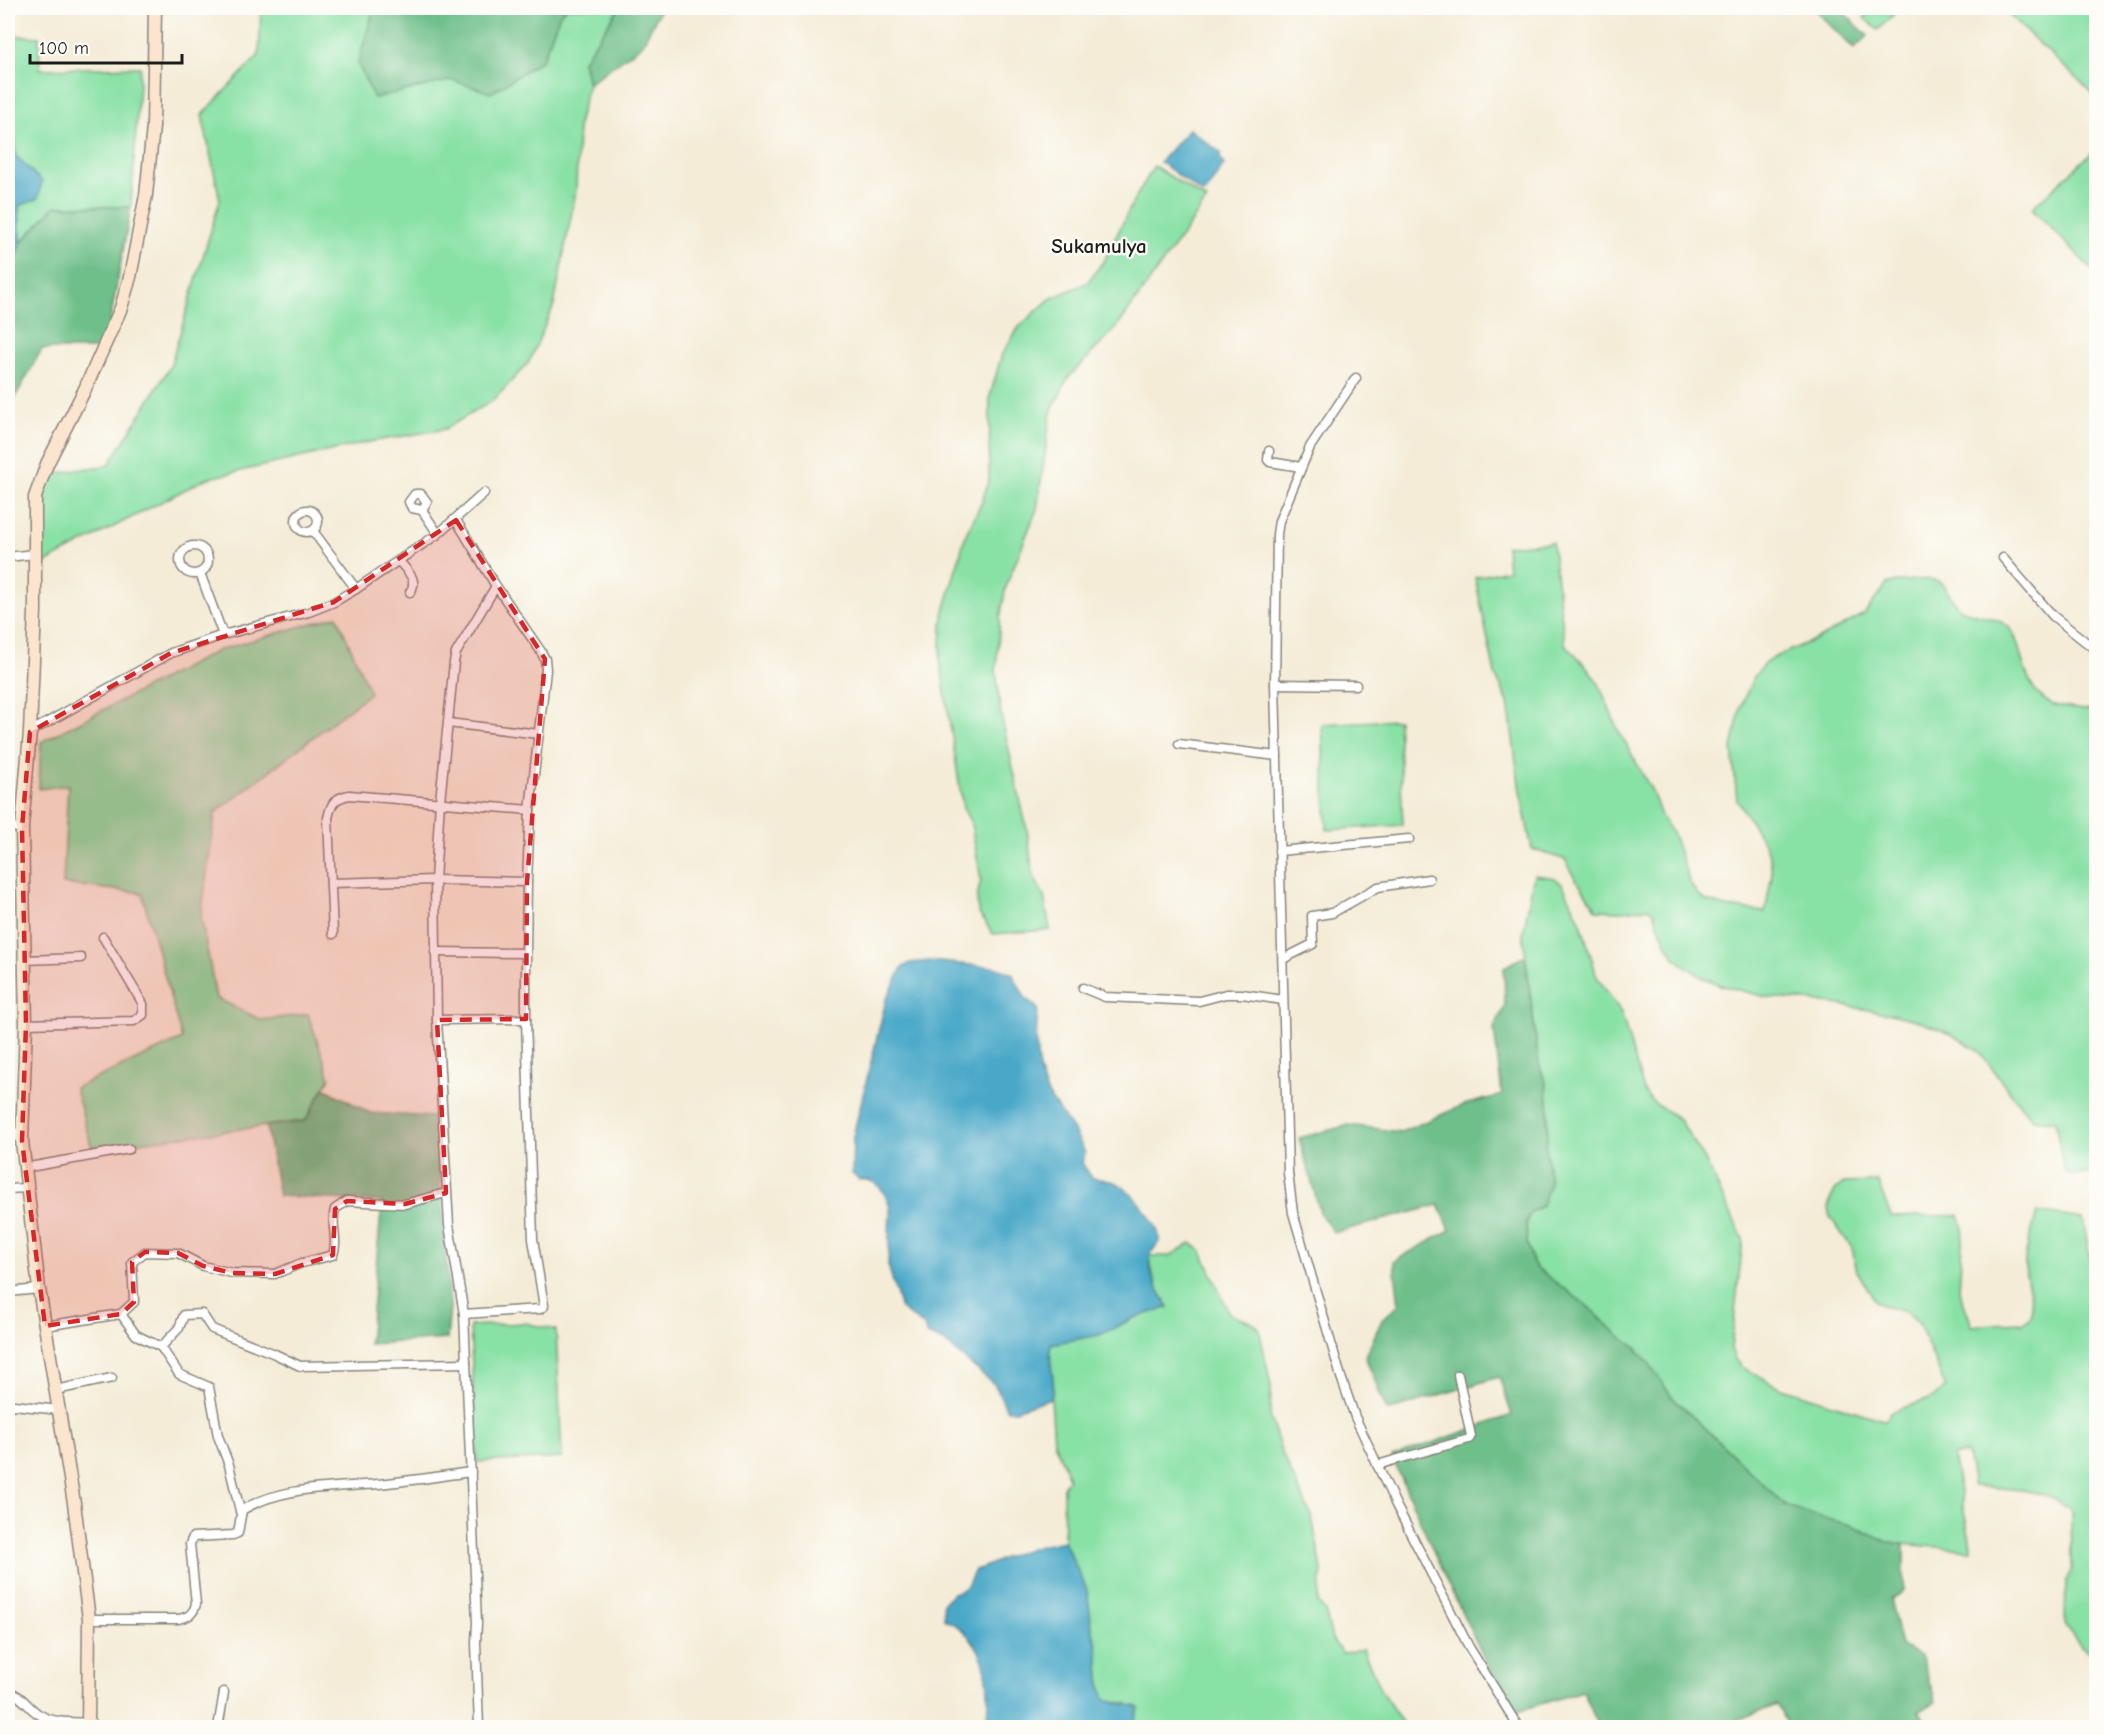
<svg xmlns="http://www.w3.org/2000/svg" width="2104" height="1735" font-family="'Comic Neue',sans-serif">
<rect width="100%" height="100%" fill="#fdfcf7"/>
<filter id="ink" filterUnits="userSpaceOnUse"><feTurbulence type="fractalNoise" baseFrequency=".0167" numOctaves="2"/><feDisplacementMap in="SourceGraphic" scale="12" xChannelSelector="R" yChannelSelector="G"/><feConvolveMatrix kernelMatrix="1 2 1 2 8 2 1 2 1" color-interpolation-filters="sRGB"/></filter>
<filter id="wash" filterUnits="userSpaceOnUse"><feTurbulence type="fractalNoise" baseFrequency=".008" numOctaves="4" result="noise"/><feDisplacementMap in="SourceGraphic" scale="24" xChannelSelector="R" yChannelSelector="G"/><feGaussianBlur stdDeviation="1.35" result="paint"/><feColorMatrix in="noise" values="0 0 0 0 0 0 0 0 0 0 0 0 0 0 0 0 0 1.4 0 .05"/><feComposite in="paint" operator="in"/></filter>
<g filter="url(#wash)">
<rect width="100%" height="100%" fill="#f4ecd7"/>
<g fill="#88e1a5" stroke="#527e60" stroke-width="1.5">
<path d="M261,8H374L358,64L374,98L452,80L491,93L542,60L560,14L567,8H619L583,61L588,84L578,125L576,190L554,305L529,362L494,400L445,429L369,442L205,479L39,566V524L46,475L109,465L170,367L220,200L202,115L259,55Z"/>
<path d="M1874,8H1900L1878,30L1864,18Z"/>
<path d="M2001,8H2089L2096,15V96Z"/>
<path d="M8,35L39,37L40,69L140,67L131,207L55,206L21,243L19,206L42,182L16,156L14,138L8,130Z"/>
<path d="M2096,149V274L2032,208Z"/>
<path d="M1154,166L1207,200L1117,327L1068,378L1051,412L1037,509L1006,586L1000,619L996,671L1001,715L1027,830L1033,875L1044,896L1050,930L993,934L978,912L977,897L981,880L971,823L963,808L940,660L943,615L966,534L982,502L989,479L990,396L1002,354L1019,327L1050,299L1087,283L1105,259L1133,202Z"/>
<path d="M1552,542L1565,644L1586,666L1599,684L1617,728L1652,791L1661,816L1672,832L1690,883L1697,894L1707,901L1726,907L1765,912L1772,875L1770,856L1761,838L1737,800L1732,748L1740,709L1753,678L1765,663L1777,656L1828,634L1864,614L1888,583C1899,582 1924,578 1934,580C1949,583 1949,602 1961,609C1976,617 1999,615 2011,630C2017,638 2019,650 2022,660C2036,707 2052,707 2096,711V1173L2073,1175L2064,1171L2055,1121L2033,1119L2021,1106L1978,1050L1951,1034L1916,1020L1886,1013L1830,1003L1766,997L1720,985L1702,977L1677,960L1667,945L1653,912L1648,908L1620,911L1597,910L1571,872L1566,860L1532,849L1520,791L1508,702L1495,674L1475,577L1508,570L1506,546Z"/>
<path d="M337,616L370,693L215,813L201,917L216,998L261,1020L308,1014L330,1078L305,1121L92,1148L75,1088L182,1039L142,893L63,884L68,785L39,789L41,742L219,650Z"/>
<path d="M1398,720L1403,825L1327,830L1322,724Z"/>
<path d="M1534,875L1555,878L1563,885L1568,895L1581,923L1597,977L1621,1012L1644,1091L1651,1101L1679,1119L1704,1158L1743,1239L1731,1349L1735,1359L1745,1369L1779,1387L1886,1421L1890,1412L1930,1399L1946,1388L1918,1322L1906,1312L1883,1306L1875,1301L1857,1271L1852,1248L1830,1217L1828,1208L1831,1198L1836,1189L1844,1183L1878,1182L1891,1217L1959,1215L1963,1227L1959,1290L1972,1326L2018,1322L2022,1324L2031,1317C2035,1300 2025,1282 2025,1264C2025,1248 2033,1228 2037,1212L2083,1219L2096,1294V1657L2081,1646L2065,1626L2066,1581L2072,1569V1562L2071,1510C2045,1487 2006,1489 1973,1486L1967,1453L1953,1457L1972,1550L1891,1543L1791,1508L1785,1505L1671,1396L1635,1347L1622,1338L1585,1304L1536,1268C1527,1254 1525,1234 1527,1218L1549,1183L1546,1150L1549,1110L1546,1084L1539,1064L1523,934Z"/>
<path d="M1191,1243L1202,1252L1229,1313C1239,1320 1251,1319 1259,1328L1271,1386L1270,1416L1281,1451L1312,1518L1322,1570L1318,1603L1325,1611L1332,1639L1342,1654L1363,1649L1381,1691L1405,1727H1137L1136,1719L1127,1703L1112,1702L1105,1699L1101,1686L1097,1645L1092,1627L1087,1590L1064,1541L1063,1487L1069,1478L1054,1442L1051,1398L1054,1389L1049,1353L1051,1344L1169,1307C1155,1286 1153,1282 1150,1256H1170Z"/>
<path d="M525,1323L556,1330L562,1458L477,1462L470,1326Z"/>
</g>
<g fill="#6ebf8a" stroke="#456e53" stroke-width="1.5">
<path d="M374,8H567L560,14L542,60L491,93L452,80L374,98L358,64Z"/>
<path d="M619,8H661L642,45L588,84L583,61Z"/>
<path d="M1813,8H1839L1868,36L1854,49Z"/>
<path d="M55,206L131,207L105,349H42L8,410V273L21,243Z"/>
<path d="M1525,956L1539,1064L1546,1084L1549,1110L1546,1150L1550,1183L1542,1206L1531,1212L1526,1223L1527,1243L1533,1263L1536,1268L1585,1304L1622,1338L1635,1347L1649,1363L1671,1396L1785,1505L1816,1516L1854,1526L1884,1541L1904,1544V1591L1890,1599L1901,1646L1920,1655L1936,1702L1919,1711L1929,1727H1788L1777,1705L1737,1720V1727H1586L1597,1723L1583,1691L1511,1713L1446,1580L1392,1457L1512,1415L1499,1377L1387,1411L1365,1356L1383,1318L1399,1305L1394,1261L1450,1230L1439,1205L1334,1233L1321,1215L1299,1138L1349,1125L1401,1132L1464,1105L1502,1095L1494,1028L1505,1006L1504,967Z"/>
<path d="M324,1088L370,1113L435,1117L450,1307L447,1339L369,1344L382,1202L279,1196L266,1126L305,1121Z"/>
</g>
<g fill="#4aa8c8" stroke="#336272" stroke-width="1.5">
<path d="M1189,129L1221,153L1220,158L1224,165L1206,192L1202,193L1160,162Z"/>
<path d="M8,130L14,138L16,156L42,182L38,199L19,206L21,243L8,273Z"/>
<path d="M929,961L994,967L1012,973L1025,997L1038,1009C1035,1040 1034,1073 1052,1101C1064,1118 1077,1133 1085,1153L1082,1163L1092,1178C1100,1179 1112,1180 1119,1184C1134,1194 1158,1223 1160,1240C1157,1245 1151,1252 1150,1257C1148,1275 1159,1293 1169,1307L1134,1318L1100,1335L1051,1344C1047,1362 1058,1380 1051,1398L1016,1410H1007L995,1385L944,1342L927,1335L924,1326L901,1309L888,1265L890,1208C885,1191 877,1178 859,1180L852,1174L853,1136L886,1000L902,968L910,963Z"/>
<path d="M1064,1541L1087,1590L1092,1627L1097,1645L1101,1686L1105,1699C1116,1704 1128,1703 1139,1708L1136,1719L1137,1727L997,1728L986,1722C992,1680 987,1638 944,1619L943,1603L953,1593L960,1591L967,1586L975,1570C987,1567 997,1560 1009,1556C1027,1548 1045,1545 1064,1541Z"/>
</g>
</g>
<g filter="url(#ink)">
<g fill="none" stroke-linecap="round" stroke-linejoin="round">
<defs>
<g id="minor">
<path d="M1356,378L1310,447L1279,521L1277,534L1275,684L1288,1173L1293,1213L1341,1377L1355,1417L1396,1505L1469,1647L1519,1728"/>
<path d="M1269,451L1268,460L1270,462L1301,467"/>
<path d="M415,494H421L427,502L422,510L412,508L409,502Z"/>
<circle cx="307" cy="521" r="11"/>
<path d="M422,510L438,534"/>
<path d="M456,520L496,586L540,650L545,659L546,670L530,810L527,882L526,953V1019L533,1239L544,1306L540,1309L464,1314"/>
<path d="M313,531L356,589"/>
<circle cx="194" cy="560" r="14"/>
<path d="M8,557L34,554"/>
<path d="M2003,558L2053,616L2096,650"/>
<path d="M399,561C407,571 419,580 410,592"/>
<path d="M200,573L223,635"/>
<path d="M1275,684L1356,685"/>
<path d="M448,723L539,734"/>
<path d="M30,732L171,653L223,635L309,612L334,602L356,589L438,534L484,493"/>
<path d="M1179,744L1277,756"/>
<path d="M8,827L22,828"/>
<path d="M1279,851L1409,839"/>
<path d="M331,883L435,880L527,882"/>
<path d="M333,934L328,818C331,804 334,798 349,795L530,810"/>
<path d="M435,952L526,953"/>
<path d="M1283,959L1313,944L1312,916L1332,913L1378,887L1429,879"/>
<path d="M25,960L81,958"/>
<path d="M1083,988L1105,997L1199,1001L1226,994H1242L1283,1000"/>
<path d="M437,1020L526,1019"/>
<path d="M26,1024L134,1021L143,1015V1004L103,937"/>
<path d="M8,1126L22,1141"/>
<path d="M24,1168L129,1149"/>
<path d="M8,1189L26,1188"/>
<path d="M8,1292L39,1289"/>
<path d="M121,1314L136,1335L161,1347L179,1374L209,1387L218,1436L229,1465L241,1515"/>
<path d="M45,1326L121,1314L134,1302L132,1262L145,1252L178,1253L203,1266L232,1273L275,1274L302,1263L333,1255C339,1238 330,1227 335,1209L347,1201L405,1204L446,1193"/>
<path d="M161,1347L179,1328L184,1315L202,1314L212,1329L275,1354L300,1366L466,1363"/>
<path d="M56,1390L112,1378"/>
<path d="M8,1407L14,1405L59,1410"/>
<path d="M1377,1465L1469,1439L1471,1436L1458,1375"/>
<path d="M89,1619H178C188,1617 193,1615 196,1604L190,1544L193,1537L233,1535L238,1533L242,1510C282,1486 333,1488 378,1484C409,1481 440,1476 471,1472"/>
<path d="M8,1692C22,1694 29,1710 42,1716C54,1723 74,1722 88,1723"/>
<path d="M218,1728L224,1692"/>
<path d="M479,1728L476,1642L477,1623L464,1314L449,1225L437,1020L435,880L440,801L454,662L456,653L496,586"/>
</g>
<path id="secondary" d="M88,1728L89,1619L74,1503L39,1289L22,1141L26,1024L22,828L30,732L35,612V497L47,464L85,389L121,308L130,277L146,195L153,127L155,8"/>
</defs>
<use href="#minor" stroke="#88847a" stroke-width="11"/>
<use href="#secondary" stroke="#88847a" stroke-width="15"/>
<use href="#minor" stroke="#fff" stroke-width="8"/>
<use href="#secondary" stroke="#fce5cf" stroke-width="12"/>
</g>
</g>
<path fill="#d62828" fill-opacity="0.2" stroke="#d62828" stroke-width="4.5" stroke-dasharray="12 8" stroke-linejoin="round" d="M456,520L545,659L527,882L526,1019L437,1020L446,1193L405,1204L347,1201L335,1209L333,1255L275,1274L232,1273L203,1266L178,1253L145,1252L132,1262L134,1302L121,1314L45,1326L22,1141L26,1024L22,828L30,732L171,653L334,602Z"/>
<g text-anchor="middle" stroke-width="5" stroke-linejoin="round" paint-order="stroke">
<g font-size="21" font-weight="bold" fill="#1c1c1c" stroke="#fdfcf7">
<text x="1099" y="253">Sukamulya</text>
</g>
</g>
<rect width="2104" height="1735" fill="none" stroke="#fdfcf7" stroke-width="30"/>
<path d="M30 54v9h152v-9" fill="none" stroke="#1c1c1c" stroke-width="3"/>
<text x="39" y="54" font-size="18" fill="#1c1c1c" stroke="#fdfcf7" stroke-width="4.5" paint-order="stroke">100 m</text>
</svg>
